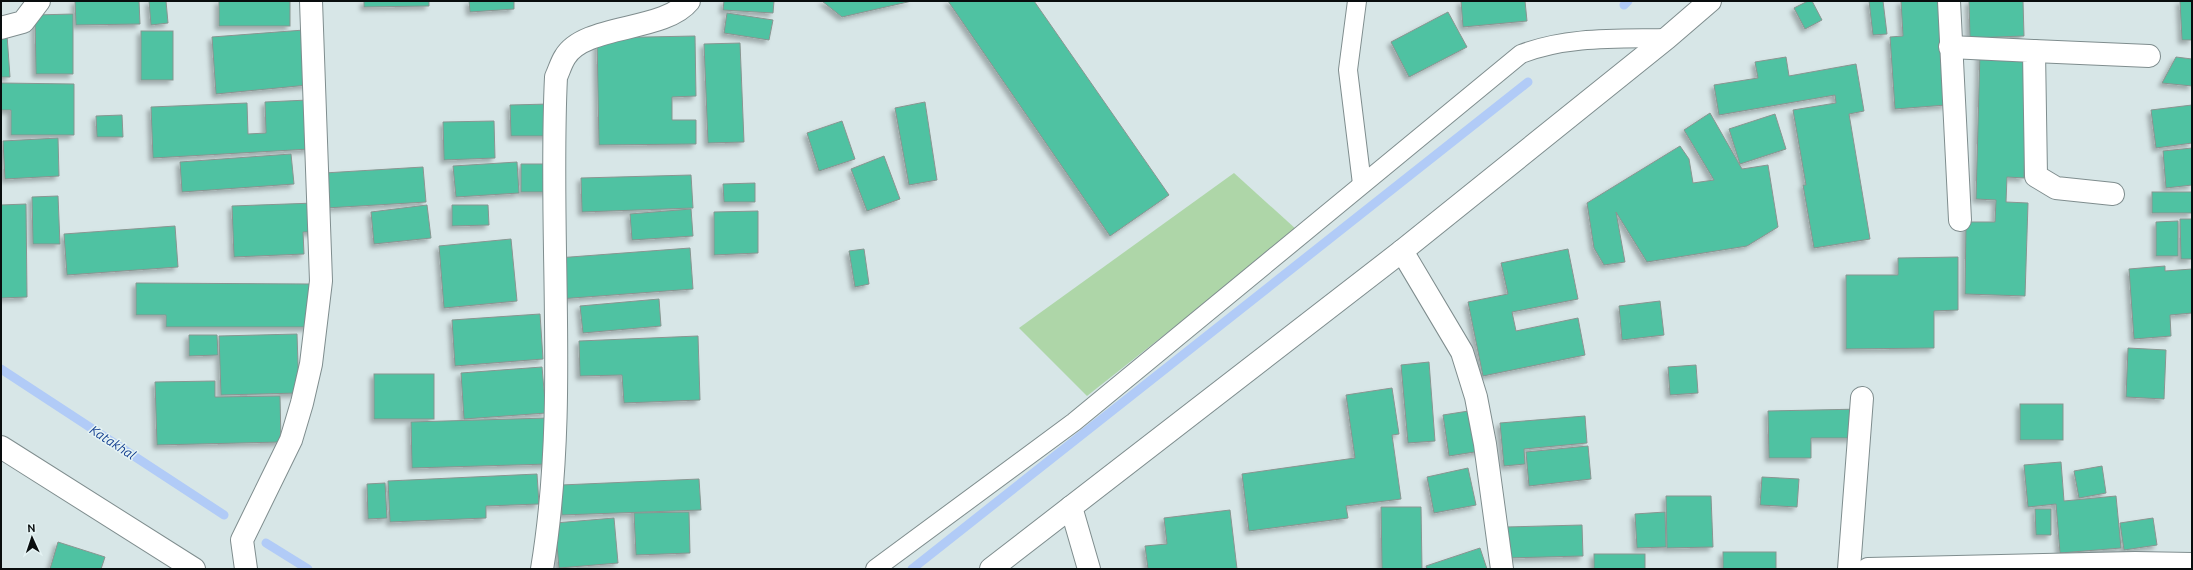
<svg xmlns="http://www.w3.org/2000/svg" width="2193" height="570" font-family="Ubuntu,sans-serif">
<defs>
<filter id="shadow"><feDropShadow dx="-3.5" dy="3.5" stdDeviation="2" flood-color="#0004"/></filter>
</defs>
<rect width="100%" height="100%" fill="#d7e6e7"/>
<path fill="#aed6a8" d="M1234,173L1297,230L1087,396L1019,328Z"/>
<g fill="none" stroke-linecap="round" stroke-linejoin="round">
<g stroke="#b1cbf7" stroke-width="9">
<path d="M1624,5L1628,1"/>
<path d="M1,369L224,515"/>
<path d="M266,543L308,569"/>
<path d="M912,569L1528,82"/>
</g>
</g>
<g fill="#4fc2a2" stroke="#899591" filter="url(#shadow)">
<path d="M75,1H139L140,24L76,25Z"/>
<path d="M149,1H166L168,23L151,25Z"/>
<rect x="219" y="1" width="71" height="25"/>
<path d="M364,1H429V6L364,7Z"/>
<path d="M469,1H514V9L470,12Z"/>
<path d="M724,1H774L773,13L723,10Z"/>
<path d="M822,1H912L842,17Z"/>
<path d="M948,1H1034L1169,195L1110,236Z"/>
<path d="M1461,1H1525L1527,21L1463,27Z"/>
<path d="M1808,1H1812L1822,20L1805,29L1794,8Z"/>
<path d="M1869,1H1883L1887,34L1873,35Z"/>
<path d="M1901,1H1938L1946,105L1895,109L1890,37L1903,36Z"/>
<path d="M1969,1H2023L2024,36L1970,38Z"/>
<path d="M2180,1H2192V40H2182Z"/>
<path d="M1448,12L1467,47L1409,77L1391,42Z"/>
<path d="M727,13L773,20L769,40L724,33Z"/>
<path d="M73,14V74H36L35,15Z"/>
<path d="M1,21H6L10,77H1Z"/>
<path d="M304,30L308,85L216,94L212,37Z"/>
<rect x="141" y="31" width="32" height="49"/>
<path d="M695,36L696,96L672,97V120H696V144L599,145L597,38Z"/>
<path d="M740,43L744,142L708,143L704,44Z"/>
<path d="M1980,51L2027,52L2024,178L2007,177L2006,202L2028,203L2025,296L1965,294L1966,222H1995L1996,200L1976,199Z"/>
<path d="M1786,57L1789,76L1856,64L1864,111L1849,114L1870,239L1814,248L1803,185H1806L1793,110L1836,103L1835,95L1719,115L1714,85L1758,78L1755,62Z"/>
<path d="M2176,57L2192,59V86L2162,83Z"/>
<path d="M1,83L74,84V135H11V110H1Z"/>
<path d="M308,100L310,149L153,158L151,107L247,103L248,134L266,133L265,102Z"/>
<path d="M925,102L937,180L909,185L895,108Z"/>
<path d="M549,104V136H511L510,105Z"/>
<path d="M2192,105V143L2156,148L2151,110Z"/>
<path d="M1710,113L1742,169L1768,165L1778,227L1747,246L1647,262L1616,212L1625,262L1604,265L1594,248L1587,203L1680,146L1689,159L1693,183L1714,180L1684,130Z"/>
<path d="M1775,114L1786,149L1740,164L1729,129Z"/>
<path d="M122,115L123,137H97L96,116Z"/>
<path d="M494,121L495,158L444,160L443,122Z"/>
<path d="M842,121L855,159L819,171L807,133Z"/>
<path d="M58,138L59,176L5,179L3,141Z"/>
<path d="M2192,148V185L2166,188L2163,151Z"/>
<path d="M291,154L294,184L182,192L180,162Z"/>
<path d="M884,156L900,199L867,211L851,169Z"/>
<path d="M517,162L519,193L456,197L453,166Z"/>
<path d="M521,164H549L550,192H521Z"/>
<path d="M423,167L426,202L326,208L324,173Z"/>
<path d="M691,175L693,208L582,212L581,178Z"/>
<path d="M755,183V202H724L723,184Z"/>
<rect x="2152" y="192" width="40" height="21"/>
<path d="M58,196L60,244H33L32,197Z"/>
<path d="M315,203L316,232H303L304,254L234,257L232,206Z"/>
<path d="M26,204L27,297L1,298V205Z"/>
<path d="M427,205L431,238L374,244L371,212Z"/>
<path d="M452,205H488L489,225L452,226Z"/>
<path d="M691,209L693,236L632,240L630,214Z"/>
<path d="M758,211V253L714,255V212Z"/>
<path d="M2180,219H2192V259H2181Z"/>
<path d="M2178,221V256H2156V222Z"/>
<path d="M175,226L178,267L67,275L64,234Z"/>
<path d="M511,239L517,301L444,308L439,246Z"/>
<path d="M690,248L693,289L559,299L557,258Z"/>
<path d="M864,249L869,284L855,287L849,251Z"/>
<path d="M1568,249L1578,299L1512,312L1516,331L1578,318L1585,355L1483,376L1468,302L1508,294L1501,263Z"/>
<path d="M1958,257V310L1934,311V348L1846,349V275H1898V258Z"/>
<path d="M2165,266V271L2192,269V313L2170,315L2171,336L2134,339L2129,269Z"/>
<path d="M136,283L311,284V327H166V315H136Z"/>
<path d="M659,299L661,326L583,333L580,306Z"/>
<path d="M1660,301L1664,335L1622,340L1619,306Z"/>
<path d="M540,314L543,359L455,366L452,320Z"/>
<path d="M297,334L299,393L221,395L219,336Z"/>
<path d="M189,335H217L218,355L189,356Z"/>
<path d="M698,336L700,400L624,403L622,375L580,376L579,341Z"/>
<path d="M2128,348L2166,350L2164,399L2126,397Z"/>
<path d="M1429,362L1435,441L1408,443L1401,365Z"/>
<path d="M1696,365L1698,393L1670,395L1668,367Z"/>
<path d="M542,367L546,413L464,419L461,373Z"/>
<rect x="374" y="374" width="60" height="45"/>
<path d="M215,381V397L280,396L281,442L157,445L155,382Z"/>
<path d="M1392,388L1399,434L1392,435L1401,499L1346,506L1348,518L1249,531L1242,474L1355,458L1346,395Z"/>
<rect x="2020" y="404" width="43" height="36"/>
<path d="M1862,409V438H1811V458H1769L1768,411Z"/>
<path d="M1475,410L1481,451L1449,456L1443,415Z"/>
<path d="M1585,416L1587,443L1524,449L1525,464L1504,466L1500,423Z"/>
<path d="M547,418L549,464L412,468L411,422Z"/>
<path d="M1588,446L1591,479L1529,486L1526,452Z"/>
<path d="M2061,462L2064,501L2116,496L2121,548L2060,553L2056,504L2028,507L2024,465Z"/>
<path d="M2102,466L2106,493L2079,498L2074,471Z"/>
<path d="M1468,468L1476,505L1434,513L1427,477Z"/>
<path d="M537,474L539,504L486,506V518L390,522L388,481Z"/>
<path d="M1762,477L1799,479L1797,507L1760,505Z"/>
<path d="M699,479L701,510L562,515L561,485Z"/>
<path d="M385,483L387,518L368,519L367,484Z"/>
<path d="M1666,496H1711L1713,547L1667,548Z"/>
<path d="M1381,507H1421L1422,569H1382Z"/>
<path d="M2035,509H2051V535H2036Z"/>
<path d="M1230,510L1237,569H1148L1145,546L1167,544L1164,518Z"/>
<path d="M689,512L690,553L636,555L634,513Z"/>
<path d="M1665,512L1666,547L1637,548L1635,514Z"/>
<path d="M614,518L618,563L559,568L555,523Z"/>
<path d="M2153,518L2157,545L2124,550L2120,523Z"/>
<path d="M1582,525L1583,556L1507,558L1506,527Z"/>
<path d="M58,542L105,557L101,569H50Z"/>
<path d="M1480,548L1487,569H1427L1426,566Z"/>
<rect x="1723" y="552" width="53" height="17"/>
<rect x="1594" y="554" width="51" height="15"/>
</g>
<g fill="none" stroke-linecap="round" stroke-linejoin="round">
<defs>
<g id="service">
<path d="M1357,1L1348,70L1362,184"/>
<path d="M875,569L1074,422L1521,54C1568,36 1617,39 1667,38"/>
</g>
<g id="minor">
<path d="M1949,1L1960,220"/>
<path d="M1,28L23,22L39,1"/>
<path d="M1950,47L2034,51L2036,176L2056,188L2113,194"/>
<path d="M2034,51L2149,56"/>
<path d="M1402,251L1462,352L1476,397L1485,444L1502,569"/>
<path d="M1,447L194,569"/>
<path d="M1071,507L1089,569"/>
<path d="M246,569L242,540L291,440L302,403L311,364L321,281L311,1"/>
<path d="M1849,569L1862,398"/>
<path d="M1868,569L2135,563L2192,564"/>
</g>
<path id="tertiary" d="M542,569C569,407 548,241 556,77C559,71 561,63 565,57C584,24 664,32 689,1"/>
<path id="primary" d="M991,569L1402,251L1667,38L1710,1"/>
</defs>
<use href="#service" stroke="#7f8d8e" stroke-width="20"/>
<use href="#minor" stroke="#7f8d8e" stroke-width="24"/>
<use href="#tertiary" stroke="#7f8d8e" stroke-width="24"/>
<use href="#primary" stroke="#7f8d8e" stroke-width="24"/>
<use href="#service" stroke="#fff" stroke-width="18"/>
<use href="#minor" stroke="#fff" stroke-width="22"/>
<use href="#tertiary" stroke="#fff" stroke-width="22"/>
<use href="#primary" stroke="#fff" stroke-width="22"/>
</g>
<g text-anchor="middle" stroke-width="3" stroke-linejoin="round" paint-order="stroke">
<g font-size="13" font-style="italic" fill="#103c8e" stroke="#e5f3f4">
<text transform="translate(113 442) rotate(33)" y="5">Katakhal</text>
</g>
</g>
<rect width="2193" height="570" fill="none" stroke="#090d0e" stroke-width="4"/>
<g transform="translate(32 538) rotate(357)" stroke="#e5f3f4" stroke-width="3" paint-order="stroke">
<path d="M0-3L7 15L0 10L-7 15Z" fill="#090d0e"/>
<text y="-6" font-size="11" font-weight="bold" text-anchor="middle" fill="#090d0e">N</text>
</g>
</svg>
